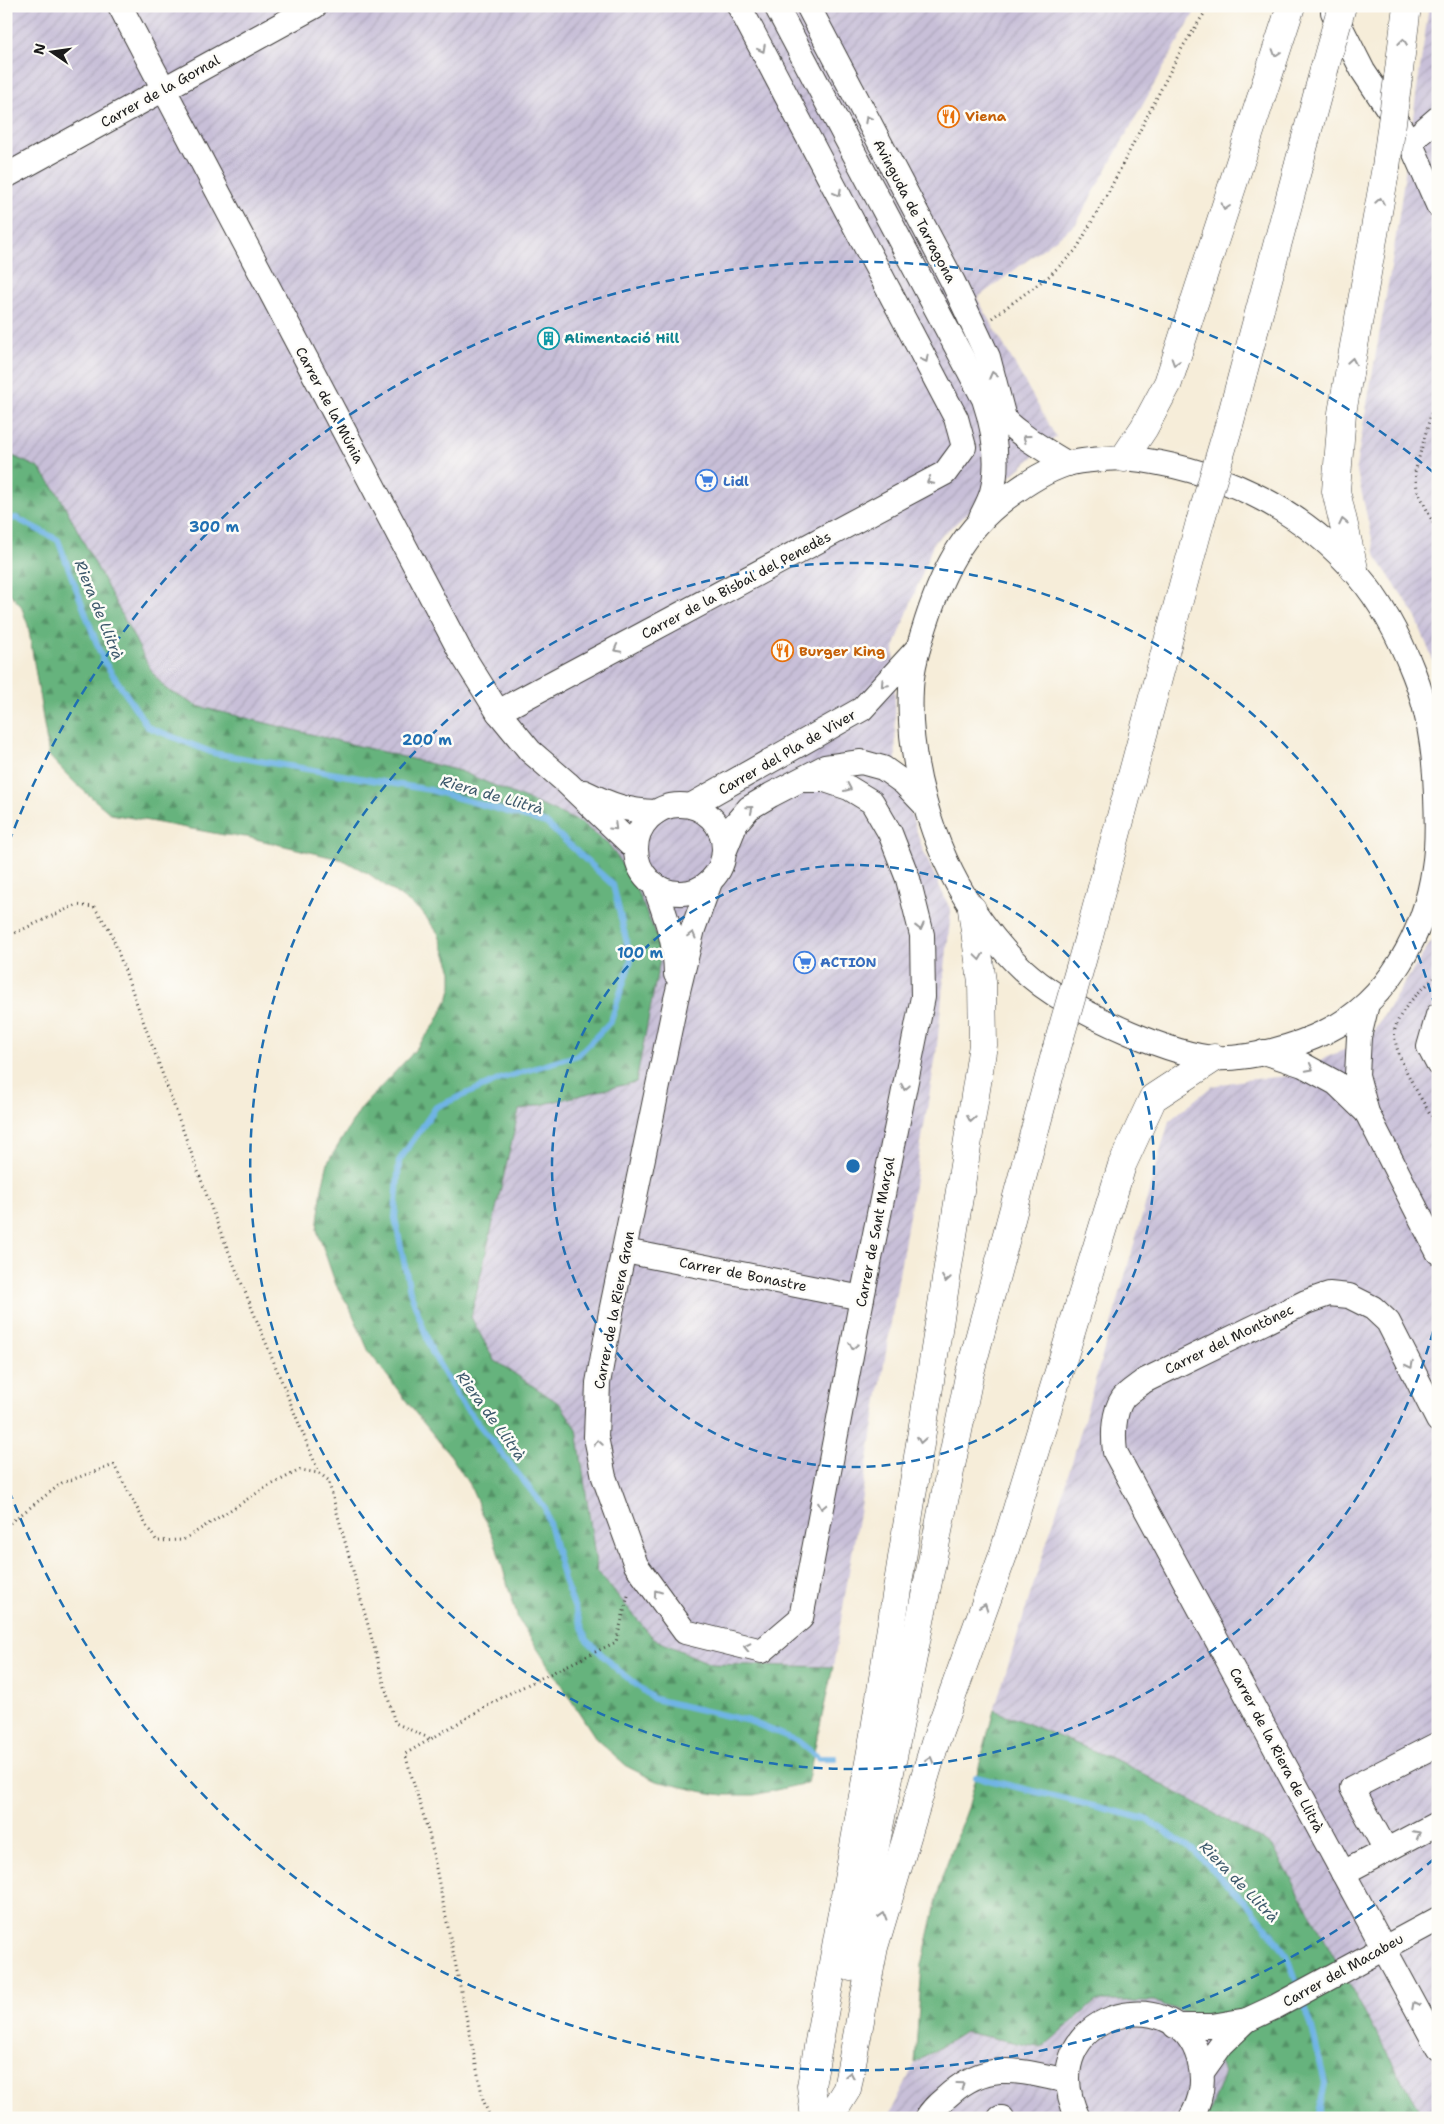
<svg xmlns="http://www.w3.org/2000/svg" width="1444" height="2124" font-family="'Shantell Sans',sans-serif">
<defs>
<pattern id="industrial-furrows" width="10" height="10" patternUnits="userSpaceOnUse" patternTransform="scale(1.25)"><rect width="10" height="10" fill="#c8bfd8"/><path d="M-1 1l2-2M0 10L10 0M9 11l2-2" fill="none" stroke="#aba4b9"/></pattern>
<pattern id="forest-firs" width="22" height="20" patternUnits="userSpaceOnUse" patternTransform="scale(1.25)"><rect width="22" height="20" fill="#66b37d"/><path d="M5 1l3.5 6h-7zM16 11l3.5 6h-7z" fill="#539166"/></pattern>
</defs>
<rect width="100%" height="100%" fill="#fdfcf7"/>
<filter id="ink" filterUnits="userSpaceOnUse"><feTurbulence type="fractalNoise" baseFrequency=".02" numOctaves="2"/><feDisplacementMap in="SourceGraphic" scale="10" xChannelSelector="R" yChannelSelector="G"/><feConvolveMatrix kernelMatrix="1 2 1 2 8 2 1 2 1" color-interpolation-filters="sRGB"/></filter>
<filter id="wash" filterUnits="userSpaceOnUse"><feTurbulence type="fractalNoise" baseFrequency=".0096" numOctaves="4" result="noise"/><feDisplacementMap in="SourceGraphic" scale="20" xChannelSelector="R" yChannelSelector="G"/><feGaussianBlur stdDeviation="1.12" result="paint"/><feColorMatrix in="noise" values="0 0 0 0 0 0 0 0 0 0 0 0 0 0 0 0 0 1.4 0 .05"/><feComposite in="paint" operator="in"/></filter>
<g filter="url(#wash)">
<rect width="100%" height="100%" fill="#f6edd9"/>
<g fill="url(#industrial-furrows)">
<path d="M6,6H1198L1076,224L977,298L1056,437L934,542L894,648L896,768L923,850L951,911L936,1055L833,1667L711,1664L654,1639L597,1571L577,1429L560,1404L494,1360L471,1317L519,1110L637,1081L633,882L610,846L580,822L197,706L166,689L152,672L11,454L6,453Z"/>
<path d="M1429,6H1438V673L1414,613L1376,557L1356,467L1393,256Z"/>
<path d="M1438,931V2118H1423L1273,1846L1123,1763L994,1710L1072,1462L1169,1121L1212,1086L1244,1080L1299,1075L1327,1057L1368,1040Z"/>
<path d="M1096,2001H1154L1195,2017L1224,2073L1207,2118H888L915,2063L965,2032L1042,2048Z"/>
</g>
<g fill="url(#forest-firs)" stroke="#41684c">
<path d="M6,453L39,468L59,495L152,672L166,689L197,706L460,771L580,822L610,846L633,882L662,948L636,1082L519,1110L471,1317L494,1360L560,1404L577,1429L597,1571L654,1639L711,1664L833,1667L807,1783L754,1795H724L709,1793L656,1781L628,1767L597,1740L518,1619L494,1539L470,1486L451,1456L417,1415L369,1352L350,1308L336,1285L317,1230L322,1188L328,1162L361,1108L410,1056L434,1026L449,997L452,985V971L438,933L421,911L369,874L343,860L247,837L224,835L111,814L76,784L49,756L28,625L21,606L6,589Z"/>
<path d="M994,1710L1123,1763L1273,1846L1423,2118H1207L1224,2073L1195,2017L1154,2001H1096L1042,2048L964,2032L915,2063L922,1965L942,1877L968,1808Z"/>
</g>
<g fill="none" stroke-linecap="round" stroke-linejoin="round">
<g stroke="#6fb4e5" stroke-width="6">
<path d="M6,520L16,518L58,540L103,660L148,727L213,753L430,790L546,823L613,885L631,960L611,1021L578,1055L503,1078L436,1107L399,1161L395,1218L410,1291L432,1352L459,1399L545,1508L564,1580L587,1640L619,1671L654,1699L749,1721L798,1741L819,1758H835"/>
<path d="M976,1777L1146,1819L1194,1851L1254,1911L1287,1955L1311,2024L1325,2083L1318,2118"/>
</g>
</g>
</g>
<g filter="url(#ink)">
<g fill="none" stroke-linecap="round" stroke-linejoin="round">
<defs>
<g id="minor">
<path d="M120,6L460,651L498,712L530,751L567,783L635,848"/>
<path d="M776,6L984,399C994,429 1000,461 992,492C990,500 985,509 981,517"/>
<path d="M808,6L953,282L988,357L1004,418"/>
<path d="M1333,12L1363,71L1410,142L1438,205"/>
<path d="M1410,142L1438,118"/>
<path d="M6,176L315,6"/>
<path d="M993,409C1014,432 1041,448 1068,464"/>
<path d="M1124,458C1211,466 1300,506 1357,574C1382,603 1400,638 1414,674C1429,712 1435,755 1436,796C1437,819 1438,844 1434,867C1425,933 1388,1001 1327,1031C1297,1046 1249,1060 1215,1058C1187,1056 1156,1044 1130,1033C1097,1019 1057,999 1030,976C1008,957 988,932 972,908C932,849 907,760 911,689C912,665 920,642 927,620C945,564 967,524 1016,491C1033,479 1051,468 1071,463C1088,459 1106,459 1124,458Z"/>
<path d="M498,712L945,473L964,447L956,418L739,6"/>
<path d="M584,792C611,805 626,811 656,812"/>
<circle cx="680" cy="849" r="44"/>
<path d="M692,805L862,709L918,648"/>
<path d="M725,850L736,823L749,808L771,795L825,767L861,762L883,768L904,783L925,805"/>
<path d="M710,882L693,929L676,999L611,1312L598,1383L596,1437L604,1477L636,1565L685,1632L762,1651L801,1618L862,1298L923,997L922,935L908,879L890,833L872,802L849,788L825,780H801"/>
<path d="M654,884C665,914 676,943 676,974"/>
<path d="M1367,1004L1359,1037L1357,1075L1367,1113L1438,1252"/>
<path d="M1438,1015L1429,1047L1438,1064"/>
<path d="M1264,1052L1303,1065L1336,1083L1367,1113"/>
<path d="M625,1251L862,1298"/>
<path d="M1438,1420L1388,1322L1373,1308L1349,1296L1329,1294L1306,1302L1144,1381C1138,1386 1128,1392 1123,1398C1113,1412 1113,1436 1115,1452L1438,2048"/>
<path d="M1386,1850L1352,1788L1438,1744"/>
<path d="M1343,1873L1438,1823"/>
<path d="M1175,2026H1212L1247,2020L1275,2007L1438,1919"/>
<path d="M1202,2072L1222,2044L1247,2020"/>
<path d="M927,2118C933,2107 942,2101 951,2093C990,2059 1022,2072 1068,2081"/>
<path d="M1000,2118H1002"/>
<path d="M1078,2118C1029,2015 1176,1975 1199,2059C1205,2081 1202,2099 1191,2118"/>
</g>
<g id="highway">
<path d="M1398,78L1407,6"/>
<path d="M1229,425L1324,70"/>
<path d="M1124,458L1144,428L1168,383L1291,6"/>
<path d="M1354,569L1336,491L1342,413L1386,167"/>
<path d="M1089,936L1200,522"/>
<path d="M851,1967L969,1376L1056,1051"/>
<path d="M815,2118L811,2086L875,1729L983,1045L982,982L972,909"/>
<path d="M829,2118L847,2089L874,1947L935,1743L1003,1555L1122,1165L1153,1098L1214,1058"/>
</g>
</defs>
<use href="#minor" stroke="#3d3b38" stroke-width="26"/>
<use href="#highway" stroke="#3d3b38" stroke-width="29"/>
<g stroke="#3d3b38" stroke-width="3" stroke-dasharray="1 4" stroke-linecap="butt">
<path d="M1435,225L1438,237"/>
<path d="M992,318L1049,276L1076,250L1108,193L1182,48L1209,6"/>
<path d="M1438,389L1415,472L1417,489L1438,533"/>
<path d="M6,937L76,905L94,907L110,930L215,1218L319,1473"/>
<path d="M1438,975C1422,989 1400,1008 1395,1029C1390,1052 1426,1106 1438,1127"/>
<path d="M6,1526L62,1483L114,1465L147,1527L157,1541L183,1540L265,1488L300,1470L319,1473L328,1480L395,1723L431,1739"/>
<path d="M490,2118L483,2099L429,1834L405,1754L506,1695L616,1642L629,1592"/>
</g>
<use href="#minor" stroke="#fff" stroke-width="24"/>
<use href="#highway" stroke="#fff" stroke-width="28"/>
<defs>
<g id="highway-bridge">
<path d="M1324,70L1342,6"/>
<path d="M1386,167L1398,78"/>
<path d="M1200,522L1229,425"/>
<path d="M1056,1051L1089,936"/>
</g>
</defs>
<use href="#highway-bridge" stroke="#3d3b38" stroke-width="29" stroke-linecap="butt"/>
<use href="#highway-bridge" stroke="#fff" stroke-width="28"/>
</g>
<defs><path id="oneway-chevron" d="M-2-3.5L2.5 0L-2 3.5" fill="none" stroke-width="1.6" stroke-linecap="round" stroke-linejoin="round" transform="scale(1.25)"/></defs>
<g stroke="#999">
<use href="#oneway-chevron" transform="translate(1403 42) rotate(-83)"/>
<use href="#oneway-chevron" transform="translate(762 49) rotate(62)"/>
<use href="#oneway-chevron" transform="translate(1276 53) rotate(108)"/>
<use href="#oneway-chevron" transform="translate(868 119) rotate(-118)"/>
<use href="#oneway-chevron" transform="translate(838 193) rotate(62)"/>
<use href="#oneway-chevron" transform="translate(1380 201) rotate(-80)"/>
<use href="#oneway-chevron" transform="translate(1225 207) rotate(108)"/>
<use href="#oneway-chevron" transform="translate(925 359) rotate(62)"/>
<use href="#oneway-chevron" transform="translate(1352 361) rotate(-80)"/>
<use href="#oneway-chevron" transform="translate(1175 362) rotate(108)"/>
<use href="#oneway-chevron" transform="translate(993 375) rotate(-104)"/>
<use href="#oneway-chevron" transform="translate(1026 438) rotate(-144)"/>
<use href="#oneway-chevron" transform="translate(930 481) rotate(152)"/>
<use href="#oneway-chevron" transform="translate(1343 522) rotate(-103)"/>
<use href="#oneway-chevron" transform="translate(617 649) rotate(152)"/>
<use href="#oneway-chevron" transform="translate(884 684) rotate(133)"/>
<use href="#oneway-chevron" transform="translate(848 788) rotate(25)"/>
<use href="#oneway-chevron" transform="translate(750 809) rotate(-40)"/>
<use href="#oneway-chevron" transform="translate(614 827) rotate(44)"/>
<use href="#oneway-chevron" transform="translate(920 927) rotate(76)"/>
<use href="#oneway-chevron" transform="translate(692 935) rotate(-75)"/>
<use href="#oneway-chevron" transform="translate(979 957) rotate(82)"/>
<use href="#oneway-chevron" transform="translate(1310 1068) rotate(28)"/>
<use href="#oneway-chevron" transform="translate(905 1087) rotate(101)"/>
<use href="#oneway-chevron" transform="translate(971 1119) rotate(99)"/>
<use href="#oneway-chevron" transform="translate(946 1279) rotate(99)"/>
<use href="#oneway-chevron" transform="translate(853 1346) rotate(101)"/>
<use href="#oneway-chevron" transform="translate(1410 1365) rotate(63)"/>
<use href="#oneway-chevron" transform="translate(921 1440) rotate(99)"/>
<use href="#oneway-chevron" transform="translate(598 1443) rotate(-99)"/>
<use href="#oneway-chevron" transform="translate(822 1506) rotate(101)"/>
<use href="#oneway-chevron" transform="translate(657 1593) rotate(-126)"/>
<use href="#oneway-chevron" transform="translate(984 1607) rotate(-70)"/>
<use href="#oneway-chevron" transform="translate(747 1647) rotate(-167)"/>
<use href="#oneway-chevron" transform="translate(930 1760) rotate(-73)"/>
<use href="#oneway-chevron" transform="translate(1417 1834) rotate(-28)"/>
<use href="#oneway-chevron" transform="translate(883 1916) rotate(-73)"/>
<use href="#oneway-chevron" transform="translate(1415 2005) rotate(-118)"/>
<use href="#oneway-chevron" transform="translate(850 2075) rotate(-79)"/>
<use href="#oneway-chevron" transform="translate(961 2085) rotate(-36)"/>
</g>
</g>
<g fill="none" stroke="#1f6fb2" stroke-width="2.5" stroke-dasharray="9 6">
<circle cx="853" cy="1166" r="301"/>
<path d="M1437 1317A603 603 0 1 1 1437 1015"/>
<path d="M1434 1859A904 904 0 0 1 9 1490M9 842A904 904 0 0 1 1434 473"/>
</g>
<defs>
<symbol id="restaurant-ring" viewBox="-11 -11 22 22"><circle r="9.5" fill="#fdfcf7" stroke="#e8710a" stroke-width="1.5"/><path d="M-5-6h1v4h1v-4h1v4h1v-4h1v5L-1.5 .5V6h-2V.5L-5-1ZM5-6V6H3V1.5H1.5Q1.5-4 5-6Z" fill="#e8710a"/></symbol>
<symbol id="building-ring" viewBox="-11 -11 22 22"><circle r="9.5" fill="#fdfcf7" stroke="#0f9aa8" stroke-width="1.5"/><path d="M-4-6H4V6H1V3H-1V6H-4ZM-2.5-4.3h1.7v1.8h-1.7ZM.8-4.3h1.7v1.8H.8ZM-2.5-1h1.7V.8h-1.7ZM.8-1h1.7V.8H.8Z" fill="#0f9aa8"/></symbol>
<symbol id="supermarket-ring" viewBox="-11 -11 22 22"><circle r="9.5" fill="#fdfcf7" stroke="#3f7fe0" stroke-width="1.5"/><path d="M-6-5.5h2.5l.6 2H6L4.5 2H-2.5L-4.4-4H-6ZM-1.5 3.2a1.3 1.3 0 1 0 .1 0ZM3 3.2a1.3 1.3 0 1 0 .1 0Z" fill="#3f7fe0"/></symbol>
</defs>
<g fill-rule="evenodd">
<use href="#restaurant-ring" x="936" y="104" width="25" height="25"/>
<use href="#building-ring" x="536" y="326" width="25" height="25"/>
<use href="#supermarket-ring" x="694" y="468" width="25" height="25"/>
<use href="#restaurant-ring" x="770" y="638" width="25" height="25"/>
<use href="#supermarket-ring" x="792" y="950" width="25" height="25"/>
</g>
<g text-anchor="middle" stroke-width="5" stroke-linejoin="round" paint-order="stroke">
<g font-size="14" fill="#1c1c1c" stroke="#fdfcf7">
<text transform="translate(160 91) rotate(-29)" y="5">Carrer de la Gornal</text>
<text transform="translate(915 211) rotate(62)" y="5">Avinguda de Tarragona</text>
<text transform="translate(330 405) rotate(62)" y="5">Carrer de la Múnia</text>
<text transform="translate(736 585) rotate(-28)" y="5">Carrer de la Bisbal del Penedès</text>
<text transform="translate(787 752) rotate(-30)" y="5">Carrer del Pla de Viver</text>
<text transform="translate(875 1232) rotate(-79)" y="5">Carrer de Sant Marçal</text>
<text transform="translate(743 1274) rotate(11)" y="5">Carrer de Bonastre</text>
<text transform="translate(614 1310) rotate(-79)" y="5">Carrer de la Riera Gran</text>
<text transform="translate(1229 1339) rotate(-26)" y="5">Carrer del Montònec</text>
<text transform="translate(1277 1750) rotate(62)" y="5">Carrer de la Riera de Llitrà</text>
<text transform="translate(1343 1970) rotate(-29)" y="5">Carrer del Macabeu</text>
</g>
<g font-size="14" font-weight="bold" fill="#c56008" stroke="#fdfcf7" text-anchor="start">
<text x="965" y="121">Viena</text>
<text x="799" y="656">Burger King</text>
</g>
<g font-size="14" font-weight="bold" fill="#0d838f" stroke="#fdfcf7" text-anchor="start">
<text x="564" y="343">Alimentació Hill</text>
</g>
<g font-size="14" font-weight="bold" fill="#366cbe" stroke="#fdfcf7" text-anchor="start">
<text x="723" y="486">Lidl</text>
<text x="820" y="967">ACTION</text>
</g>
<g font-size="15" font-style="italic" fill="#3d596c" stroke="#fdfcf7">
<text transform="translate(99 610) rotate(68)" y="5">Riera de Llitrà</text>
<text transform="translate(492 795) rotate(16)" y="5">Riera de Llitrà</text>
<text transform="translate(491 1416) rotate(54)" y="5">Riera de Llitrà</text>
<text transform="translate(1239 1882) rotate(46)" y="5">Riera de Llitrà</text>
</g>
</g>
<circle cx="853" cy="1166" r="8" fill="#1f6fb2" stroke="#fdfcf7" stroke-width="2.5"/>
<g font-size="15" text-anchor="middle" font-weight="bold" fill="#1f6fb2" stroke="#fdfcf7" stroke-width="5" stroke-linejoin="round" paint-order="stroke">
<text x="214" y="532">300 m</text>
<text x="427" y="745">200 m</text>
<text x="640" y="958">100 m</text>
</g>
<rect width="1444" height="2124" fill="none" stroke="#fdfcf7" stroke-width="25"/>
<g transform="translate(52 52) rotate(283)" stroke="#fdfcf7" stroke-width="4" paint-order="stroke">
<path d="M0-4L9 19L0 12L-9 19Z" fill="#1c1c1c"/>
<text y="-8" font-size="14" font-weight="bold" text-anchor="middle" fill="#1c1c1c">N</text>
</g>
</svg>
